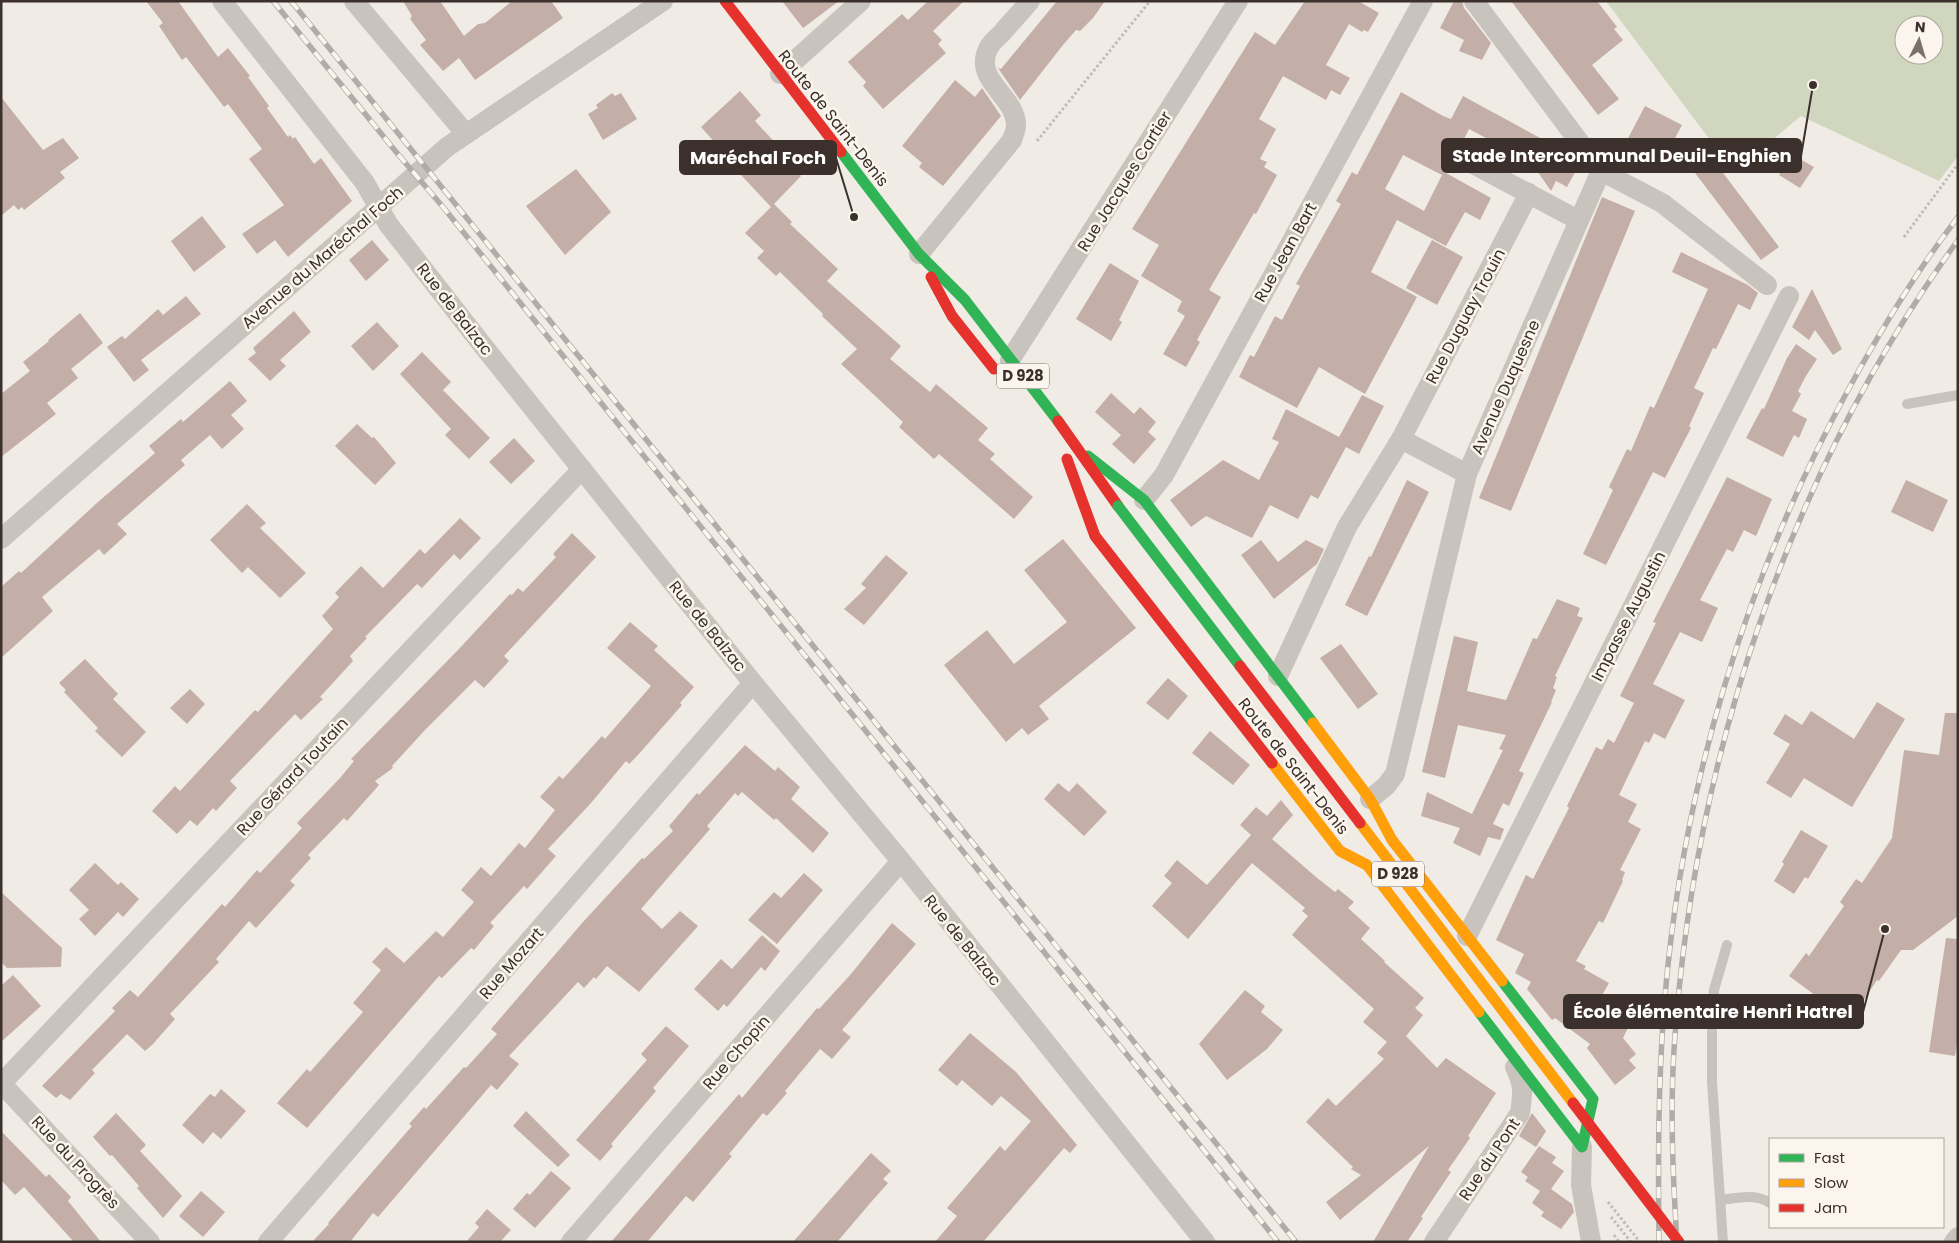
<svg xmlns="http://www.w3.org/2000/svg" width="1959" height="1243" font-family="Poppins,sans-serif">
<rect width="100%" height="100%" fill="#f0ebe5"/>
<path fill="#d1d6bf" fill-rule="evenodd" d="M1606,1H1958V156L1939,181L1801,116L1734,172ZM1904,25H1934V55H1904Z"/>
<g fill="#c3afa7" fill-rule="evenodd">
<path d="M146,1H178L218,57L228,48L250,76L248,77L269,106L267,108L288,137L290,135L293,139L295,137L314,164L321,158L352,201L288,257L275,240L257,254L242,234L284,205L249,159L262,149L228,104L224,107L186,57L182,60L159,26L163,23Z"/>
<path d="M403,1H440L464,36L478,24L485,23L512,1H551L563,18L475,80L459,58L443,71L420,45L426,40L410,19L412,16Z"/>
<path d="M782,1H839L803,28Z"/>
<path d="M928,1H964L933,31L942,40L938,44L946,53L883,109L863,86L866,82L848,62L902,14L908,20Z"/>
<path d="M1057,1H1105L1093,18L1080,31L1076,30L1063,45L1020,100L998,68L1001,69Z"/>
<path d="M1305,1H1358L1379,13L1368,32L1364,30L1362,32L1349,24L1326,65L1350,78L1340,95L1331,90L1326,100L1283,76L1259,119L1276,129L1260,159L1267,162L1264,167L1277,175L1256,214L1254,213L1209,290L1221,297L1197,340L1200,342L1186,367L1163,354L1185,316L1177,311L1182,301L1141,276L1159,245L1132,229L1255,32L1275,45Z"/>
<path d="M1454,1H1462L1464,8L1491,43L1482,60L1459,51L1464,40L1440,28Z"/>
<path d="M1511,1H1597L1617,27L1614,29L1623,40L1592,65L1619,99L1598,115Z"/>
<path d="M955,80L975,97L982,88L1001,116L943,186L919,167L922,163L902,146Z"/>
<path d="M740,91L761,115L755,121L783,151L780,154L801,176L774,204L792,222L790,224L838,269L827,281L901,346L890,359L930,392L936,384L988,428L978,440L995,454L990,459L1033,497L1014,519L939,454L934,459L899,427L903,422L841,364L857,349L822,316L823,314L780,272L776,276L757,258L764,251L745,233L771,207L724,157L726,155L701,127Z"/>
<path d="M1401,92L1443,116L1451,119L1463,96L1544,140L1543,142L1578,160L1580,163L1567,187L1556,181L1551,191L1531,162L1469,129L1461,145L1452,146L1448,150L1446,157L1450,165L1446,173L1491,198L1480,220L1465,212L1446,246L1397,220L1371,272L1417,297L1365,394L1319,367L1297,408L1239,377L1250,355L1254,357L1275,316L1282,320L1300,286L1296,284L1341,204L1336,201L1352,172L1357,175ZM1403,155L1442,175L1424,211L1385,189Z"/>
<path d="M612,93L615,96L621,93L637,119L603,140L588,114L598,108L596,105Z"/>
<path d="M1,97L43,150L63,138L79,158L60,172L65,178L24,210L22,207L18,210L14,205L1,216Z"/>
<path d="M1645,106L1682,125L1674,140L1714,161L1779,247L1761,260L1686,161L1680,173L1625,144Z"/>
<path d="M1793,155L1814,167L1800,188L1779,175Z"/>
<path d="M576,169L611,212L565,255L526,206Z"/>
<path d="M1602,197L1635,211L1511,511L1479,498Z"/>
<path d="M202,216L226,247L194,272L171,241Z"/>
<path d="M372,240L389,260L366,281L349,260Z"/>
<path d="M1432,240L1463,257L1437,305L1406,288Z"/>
<path d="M1681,252L1748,285L1758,293L1750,310L1738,304L1716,349L1713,348L1694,388L1704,393L1689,426L1691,428L1665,478L1653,472L1606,565L1583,554L1613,490L1609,487L1627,449L1631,451L1650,406L1654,408L1708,289L1672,272Z"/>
<path d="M1110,263L1139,281L1119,320L1122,322L1111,341L1076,319Z"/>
<path d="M1812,289L1842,349L1833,355L1815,330L1809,340L1792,327Z"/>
<path d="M186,296L201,314L141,360L149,370L134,382L107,347L122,336L125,339L158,309L163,315Z"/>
<path d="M294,311L311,332L280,360L286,366L270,381L248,359L256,353L253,348Z"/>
<path d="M80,313L103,343L71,369L78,378L47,403L56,414L1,457V394L30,371L23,362L49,341L48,340Z"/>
<path d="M377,322L399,346L373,371L351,346Z"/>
<path d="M1796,344L1817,359L1806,376L1798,391L1801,394L1792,411L1807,419L1799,438L1794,435L1783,457L1746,438L1762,408L1764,409L1787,358Z"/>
<path d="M422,352L451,382L443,390L490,438L469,459L445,435L451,429L400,374Z"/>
<path d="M230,381L247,401L231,415L244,429L222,449L210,435L181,460L185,465L117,524L127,534L104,555L99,549L42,597L53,611L1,658V587L19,571L21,573L98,502L155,453L149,446L181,419L183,422Z"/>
<path d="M1111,393L1134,414L1140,407L1156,422L1148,432L1156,439L1134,464L1112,444L1121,435L1095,412Z"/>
<path d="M1362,395L1384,406L1371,431L1359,454L1346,447L1318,499L1311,495L1298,519L1270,505L1252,538L1206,516L1191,527L1170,500L1223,460L1259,480L1279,442L1272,439L1286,409L1339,437Z"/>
<path d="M357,424L372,438L374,437L396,463L375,485L335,446Z"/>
<path d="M514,438L535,461L511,484L489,462Z"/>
<path d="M1727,477L1772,499L1756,536L1744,530L1733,552L1727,549L1700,600L1718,608L1702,642L1680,632L1653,684L1685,700L1665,739L1654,733L1649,743L1645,741L1619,795L1637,804L1628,822L1641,829L1620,870L1625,872L1622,880L1623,881L1603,923L1599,921L1576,961L1586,966L1584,969L1609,983L1601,997L1633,1017L1623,1038L1636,1054L1629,1060L1636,1068L1615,1085L1587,1048L1590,1044L1555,1018L1552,1020L1527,989L1531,982L1515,973L1524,954L1496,940L1526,875L1533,879L1569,808L1567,806L1596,747L1602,750L1608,739L1614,743L1634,703L1620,696L1656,623L1653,622Z"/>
<path d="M1407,480L1429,492L1367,616L1345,605L1369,556L1371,557Z"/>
<path d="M1906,480L1948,500L1933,532L1891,512Z"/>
<path d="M247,504L266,523L260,528L306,573L280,598L248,567L242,573L210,540Z"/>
<path d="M460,518L481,538L460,560L454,554L422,588L417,584L365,637L367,638L350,656L353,661L320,697L323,699L301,720L295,714L230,781L237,788L216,811L213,808L197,826L190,820L177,834L152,811L175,786L180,791L255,710L258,712L333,629L322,616L339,597L335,593L361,566L383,588L420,549L425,554Z"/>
<path d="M572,533L596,557L504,656L509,661L484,688L475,680L425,730L392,766L393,768L375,781L379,785L347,821L344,818L308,855L311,858L290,881L295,885L256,928L249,921L216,959L219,962L170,1014L175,1019L152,1045L145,1051L127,1034L92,1070L95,1073L70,1100L61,1094L56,1098L42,1086L115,1011L112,1008L130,990L138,997L222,904L225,907L257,870L260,873L302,828L297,823L340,778L354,761L351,759L458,650L510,594L512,595L518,588L523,592L556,557L553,554Z"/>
<path d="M1063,539L1136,628L1039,706L1049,719L1028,735L1022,728L1006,742L944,665L987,630L1014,664L1067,622L1024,570Z"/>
<path d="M1261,540L1278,562L1306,540L1324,549L1317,564L1274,599L1241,555Z"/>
<path d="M886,555L908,573L864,625L844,609L866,588L861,584Z"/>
<path d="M1557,599L1580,608L1577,616L1583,618L1555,676L1557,677L1553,688L1556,690L1551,702H1552L1519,771L1524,773L1509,806L1503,803L1493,824L1504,829L1500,840L1488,837L1480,856L1453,843L1460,828L1421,816L1427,792L1472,814L1503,750L1499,749L1506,735L1458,725L1445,778L1422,772L1454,636L1478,642L1467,691L1506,700L1533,638L1537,639Z"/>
<path d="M630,622L658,646L654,650L694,687L680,703L682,705L638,755L629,764L626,761L591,803L548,849L556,856L527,889L524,886L490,923L494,926L474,950L471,948L442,978L439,976L307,1128L277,1103L307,1069L310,1072L363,1012L353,1003L381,970L372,962L386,947L404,963L436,931L443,937L474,902L461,890L481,867L491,876L519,843L525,848L555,810L540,797L559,776L563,779L602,736L605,739L651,686L607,648Z"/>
<path d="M1341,644L1378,694L1358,709L1320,658Z"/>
<path d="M85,659L118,694L113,699L146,732L122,757L95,731L98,728L64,692L66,690L59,683Z"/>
<path d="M1168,678L1188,696L1168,720L1146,703Z"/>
<path d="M190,689L205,704L187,724L170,708Z"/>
<path d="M1877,702L1905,719L1852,807L1804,778L1791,798L1766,783L1790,744L1773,734L1785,714L1802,725L1811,711L1854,739Z"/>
<path d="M1945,713H1958V916L1913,950H1901L1879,981L1877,980L1850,1021L1789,976L1806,953L1809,956L1844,906L1840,902L1856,879L1862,883L1892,838L1904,750L1939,755Z"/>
<path d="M1210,731L1250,765L1233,785L1192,753Z"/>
<path d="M745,745L775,771L778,767L800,787L791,799L829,833L813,853L776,818L774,820L742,792L738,796L735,793L707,826L710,829L641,909L662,929L680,911L698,926L639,992L607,966L596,979L594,977L584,988L578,982L509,1056L519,1064L497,1090L491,1085L378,1217L373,1213L350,1242H312L329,1224L328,1223L412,1126L409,1124L424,1107L426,1109L464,1067L466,1068L497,1034L491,1029L583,922L642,858L644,859L673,831L669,826L697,793L699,795Z"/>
<path d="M1058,783L1069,792L1077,783L1107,812L1084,836L1044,799Z"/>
<path d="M1281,800L1293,815L1272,839L1316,877L1335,892L1338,889L1354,902L1348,908L1370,928L1361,939L1385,961L1384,962L1424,998L1415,1008L1423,1015L1406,1036L1437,1068L1446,1058L1496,1093L1468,1136L1470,1138L1448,1170L1451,1172L1421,1217L1423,1218L1407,1242H1373L1429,1146L1340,1220L1326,1202L1361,1175L1351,1169L1353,1167L1306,1122L1328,1098L1336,1106L1384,1059L1377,1053L1387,1042L1363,1022L1374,1009L1292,935L1308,916L1302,911L1305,908L1252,863L1188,939L1152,906L1172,883L1164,876L1177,860L1207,885L1251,835L1240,825L1256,807L1267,816Z"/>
<path d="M1801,830L1828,846L1808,879L1805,877L1794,894L1774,881L1784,864L1782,862Z"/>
<path d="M95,863L118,885L121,882L139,899L123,917L118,912L95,936L79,919L89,910L69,890Z"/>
<path d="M804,873L823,890L777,944L748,920L774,892L781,898Z"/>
<path d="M1,892L62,948L61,967L7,968L1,962Z"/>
<path d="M892,923L916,944L842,1030L851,1037L832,1059L820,1049L785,1091L787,1093L767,1116L763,1113L729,1154L732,1156L693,1202L686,1196L647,1242H611L739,1094L742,1098L817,1008L819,1009L851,974Z"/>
<path d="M762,935L780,951L765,971L761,967L727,1007L724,1004L718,1011L694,989L721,959L732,969Z"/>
<path d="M1946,938L1958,939V1036L1955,1056L1929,1052Z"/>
<path d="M13,975L41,1006L1,1042V986Z"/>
<path d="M1245,990L1265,1006L1261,1012L1283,1030L1267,1049L1227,1080L1199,1044Z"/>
<path d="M666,1026L689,1046L653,1088L656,1091L611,1144L613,1146L600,1161L576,1140L647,1060L641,1054Z"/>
<path d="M970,1033L1016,1072L1077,1145L1070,1153L1064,1148L983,1242H935L957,1216L947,1208L1000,1146L1005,1151L1031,1121L1001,1096L992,1106L962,1080L957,1086L938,1070Z"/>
<path d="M221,1089L246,1111L221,1139L213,1132L203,1144L182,1125L210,1094L215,1097Z"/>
<path d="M526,1111L570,1155L558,1167L513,1126Z"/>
<path d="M116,1113L146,1145L140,1151L182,1196L163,1218L137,1188L139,1186L112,1155L110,1156L93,1137Z"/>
<path d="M1532,1113L1546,1131L1536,1147L1519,1136Z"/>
<path d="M1,1131L46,1177L49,1174L71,1197L68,1201L101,1242H74L24,1187L15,1195L1,1180Z"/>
<path d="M1539,1146L1556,1157L1552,1163L1564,1171L1551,1189L1572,1204L1574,1212L1561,1229L1541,1216L1544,1212L1532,1203L1540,1191L1525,1181L1528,1177L1521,1172Z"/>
<path d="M871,1153L891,1171L883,1179L888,1183L872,1201L837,1242H793Z"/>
<path d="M551,1171L571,1188L535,1228L513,1209L527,1193L530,1195Z"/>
<path d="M201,1191L225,1212L203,1237L179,1216Z"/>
<path d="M487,1209L511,1230L500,1242H466L479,1227L475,1223Z"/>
</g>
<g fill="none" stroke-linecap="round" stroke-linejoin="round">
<g stroke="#c2bbb6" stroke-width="3" stroke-dasharray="2.5 2.5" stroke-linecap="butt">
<path d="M1037,141L1150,1"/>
<path d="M1904,237L1958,164"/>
<path d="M1608,1202L1640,1242"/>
<path d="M1611,1217L1631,1242"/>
<path d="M1614,1235L1619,1242"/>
</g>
<g stroke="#c9c3be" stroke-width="10">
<path d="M1907,404L1958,395"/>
<path d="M1721,1200C1738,1198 1755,1193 1770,1203"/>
<path d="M1723,1242L1712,1082V1030L1714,990L1727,945"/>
</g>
<g stroke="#c9c3be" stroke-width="20">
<path d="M222,1L365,183L388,224L480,342L753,683L901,861L1205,1242"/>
<path d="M354,1L466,134"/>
<path d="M1474,1L1601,171"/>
<path d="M780,74L861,1"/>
<path d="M1458,156L1578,220"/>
<path d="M919,254L1012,140C1013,136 1016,130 1016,126C1017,96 971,80 989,47C992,42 998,37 1002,33C1011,22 1021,12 1030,1"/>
<path d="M1010,360L1238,1"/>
<path d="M1401,439L1467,474"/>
<path d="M1144,500L1164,475L1423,1"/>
<path d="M1,539L447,147L663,1"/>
<path d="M1278,676L1347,527L1401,439L1529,193"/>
<path d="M1370,799L1386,786L1395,774L1467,474L1601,171L1662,203L1767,285"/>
<path d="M1467,936L1789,296"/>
<path d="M1,1083L150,1242"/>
<path d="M2,1083L582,469"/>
<path d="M1582,1147L1581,1185L1591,1242"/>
<path d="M268,1242L753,683"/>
<path d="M571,1242L901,861"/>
<path d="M1434,1242L1520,1113C1523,1092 1524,1086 1515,1067"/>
<path d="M1954,1242L1958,1237"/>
</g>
<g stroke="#30b455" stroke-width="11">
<path d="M841,152L919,254L965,300L1058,421"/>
<path d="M1088,456L1144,500L1313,723"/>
<path d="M1479,1012L1582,1147L1593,1099L1502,981"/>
</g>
<g stroke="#ff9f0a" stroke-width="11">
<path d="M1313,723L1370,799L1392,840L1502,981"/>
<path d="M1272,763L1340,851L1367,865L1479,1012"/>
</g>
<g stroke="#e5322d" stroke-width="11">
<path d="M725,1L841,152"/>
<path d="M931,277L952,316L994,369"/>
<path d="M1058,421L1118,506"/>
<path d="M1067,459L1095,536L1272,763"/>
</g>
<defs>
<g id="rail">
<path d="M273,1L397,153L443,207L1278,1242"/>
<path d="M291,1L1296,1242"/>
<path d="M1659,1242C1658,1160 1658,1078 1665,996C1683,785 1746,578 1847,392C1880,331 1916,272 1958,217"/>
<path d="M1677,1242C1673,1178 1670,1114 1674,1050C1693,760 1787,477 1958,240"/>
</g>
</defs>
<use href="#rail" stroke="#b1aca8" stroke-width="5.5"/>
<use href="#rail" stroke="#fbf5ee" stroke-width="4" stroke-dasharray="11" stroke-linecap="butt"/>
<path stroke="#30b455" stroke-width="11" d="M1118,506L1240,666"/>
<path stroke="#ff9f0a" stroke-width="11" d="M1360,823L1573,1103"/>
<g stroke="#e5322d" stroke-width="11">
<path d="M1240,666L1360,823"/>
<path d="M1573,1103L1679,1242"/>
</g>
</g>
<g text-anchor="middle" stroke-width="5" stroke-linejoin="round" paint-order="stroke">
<g fill="#fbf5ee" stroke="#756b66" stroke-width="1">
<rect x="997" y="363.5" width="52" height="25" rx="4"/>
<rect x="1372" y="861.5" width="52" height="25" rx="4"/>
</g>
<g font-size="15" font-weight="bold" fill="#3b302b">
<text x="1023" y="381">D 928</text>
<text x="1398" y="879">D 928</text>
</g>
<g font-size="16" fill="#3b302b" stroke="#fbf5ee">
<text transform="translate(834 118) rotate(52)" y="6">Route de Saint-Denis</text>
<text transform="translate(1124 181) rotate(-58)" y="6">Rue Jacques Cartier</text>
<text transform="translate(1285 252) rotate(-61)" y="6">Rue Jean Bart</text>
<text transform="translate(322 257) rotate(-41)" y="6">Avenue du Maréchal Foch</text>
<text transform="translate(455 309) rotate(52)" y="6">Rue de Balzac</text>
<text transform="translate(1465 316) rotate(-62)" y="6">Rue Duguay Trouin</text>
<text transform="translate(1505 387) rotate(-66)" y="6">Avenue Duquesne</text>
<text transform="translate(1628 616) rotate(-63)" y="6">Impasse Augustin</text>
<text transform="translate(708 626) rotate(51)" y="6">Rue de Balzac</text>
<text transform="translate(1294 766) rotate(52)" y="6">Route de Saint-Denis</text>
<text transform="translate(292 776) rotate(-47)" y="6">Rue Gérard Toutain</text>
<text transform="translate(963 940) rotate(51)" y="6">Rue de Balzac</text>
<text transform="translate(511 963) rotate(-49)" y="6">Rue Mozart</text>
<text transform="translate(736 1052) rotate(-49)" y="6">Rue Chopin</text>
<text transform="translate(1489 1159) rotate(-56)" y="6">Rue du Pont</text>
<text transform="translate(76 1162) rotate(47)" y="6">Rue du Progrès</text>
</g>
</g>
<path fill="none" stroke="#3b302b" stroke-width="2" d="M1813 85L1801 156M854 217L836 158M1885 929L1863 1012"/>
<g fill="#3b302b" stroke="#fbf5ee" stroke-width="2">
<circle cx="1813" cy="85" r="5"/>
<circle cx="854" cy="217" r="5"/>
<circle cx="1885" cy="929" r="5"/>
</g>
<g fill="#3b302b" stroke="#3b302b" stroke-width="2">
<rect x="1442" y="139" width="359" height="33" rx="5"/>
<rect x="680" y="141" width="156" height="33" rx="5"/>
<rect x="1564" y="995" width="299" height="33" rx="5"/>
</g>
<g font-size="18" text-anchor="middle" font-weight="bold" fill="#fff">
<text x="1622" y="162">Stade Intercommunal Deuil-Enghien</text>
<text x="758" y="164">Maréchal Foch</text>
<text x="1713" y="1018">École élémentaire Henri Hatrel</text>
</g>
<rect width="1959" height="1243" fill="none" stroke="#3b302b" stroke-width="5"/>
<rect x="1769" y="1138" width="175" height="90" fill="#fbf5ee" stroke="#aea6a0"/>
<rect x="1779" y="1154" width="25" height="8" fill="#30b455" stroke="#aea6a0"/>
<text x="1814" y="1163" font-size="15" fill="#3b302b">Fast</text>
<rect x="1779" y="1179" width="25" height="8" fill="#ff9f0a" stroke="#aea6a0"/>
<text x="1814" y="1188" font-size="15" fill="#3b302b">Slow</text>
<rect x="1779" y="1204" width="25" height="8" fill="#e5322d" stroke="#aea6a0"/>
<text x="1814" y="1213" font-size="15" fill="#3b302b">Jam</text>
<g transform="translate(1919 40) rotate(5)"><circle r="24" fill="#fbf5ee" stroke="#aea6a0"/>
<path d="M0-4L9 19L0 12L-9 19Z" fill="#7a716c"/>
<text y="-8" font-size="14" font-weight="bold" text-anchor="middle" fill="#3b302b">N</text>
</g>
</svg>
